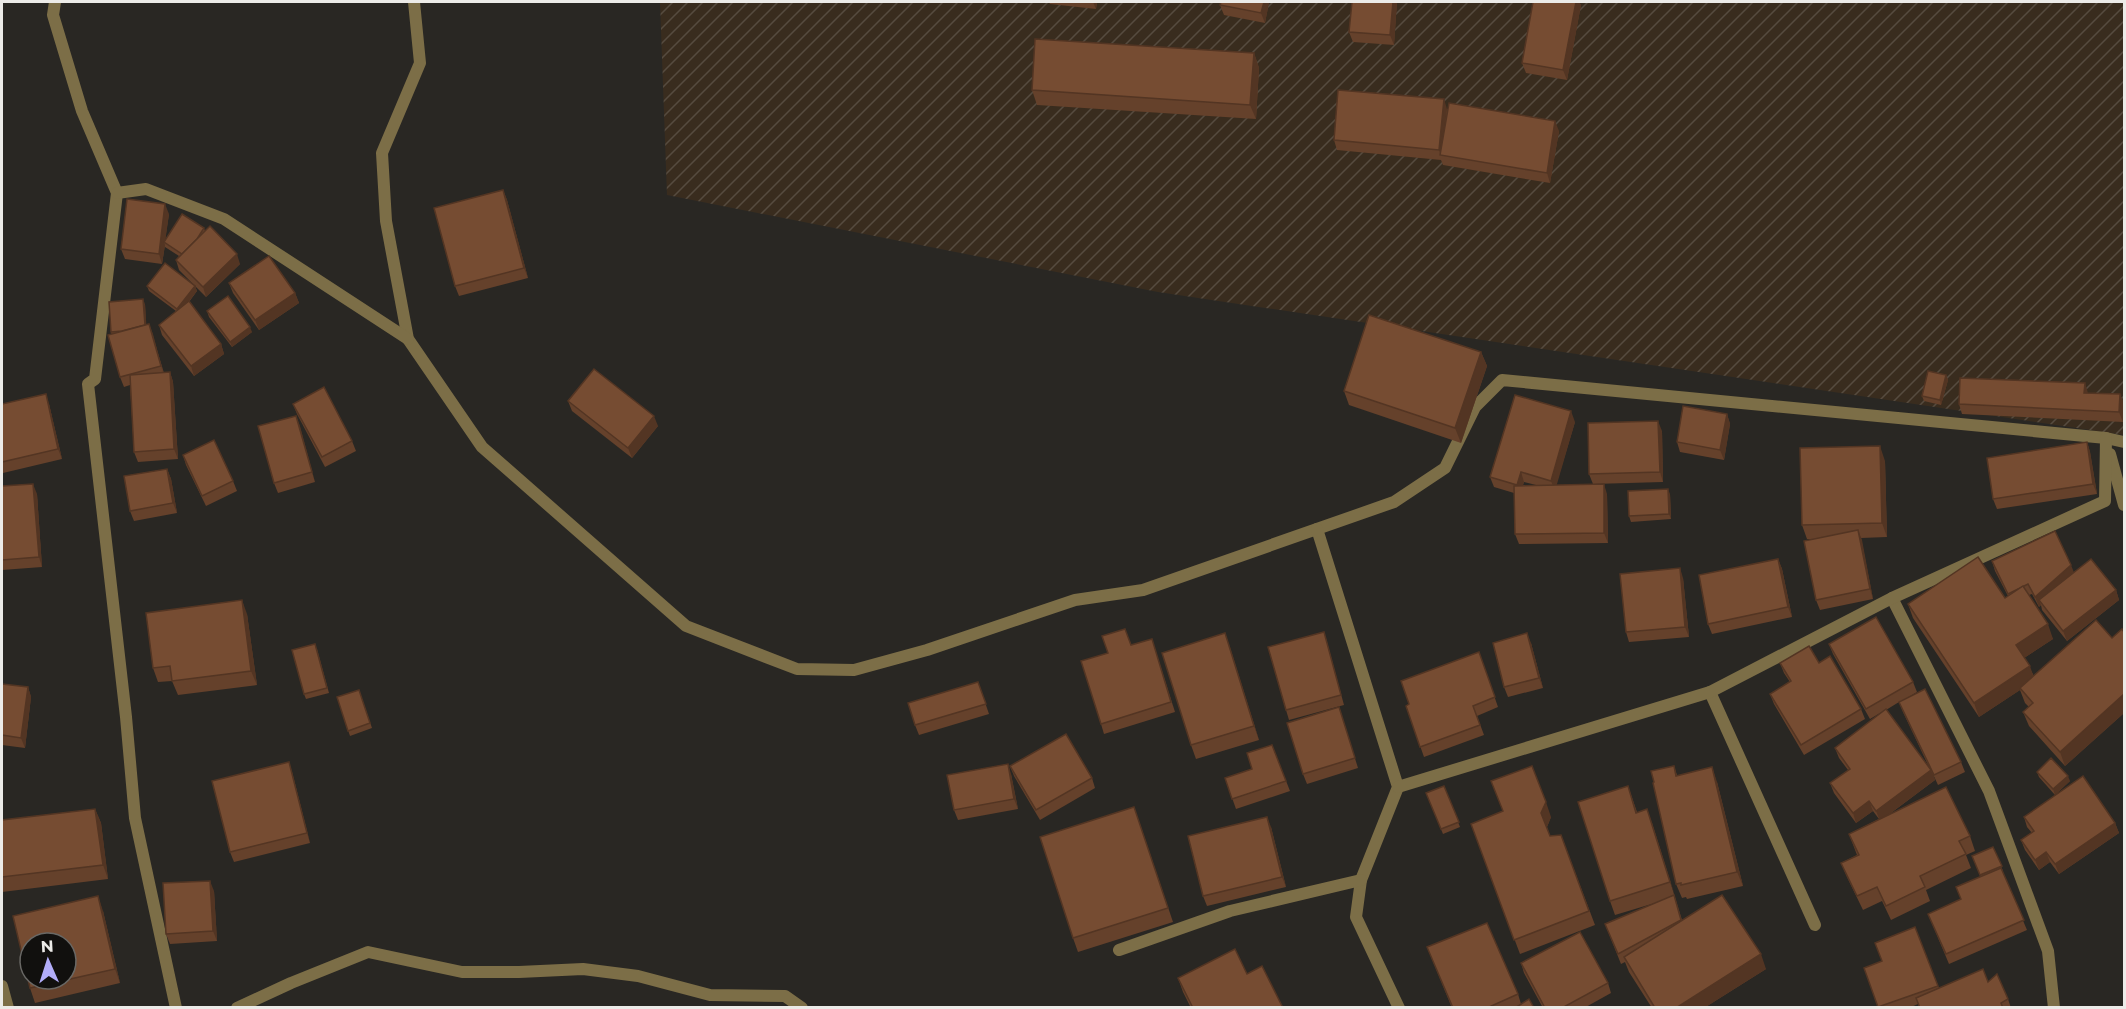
<svg xmlns="http://www.w3.org/2000/svg" width="2126" height="1009" font-family="Montserrat,sans-serif">
<defs>
<pattern id="industrial-furrows" width="10" height="10" patternUnits="userSpaceOnUse" patternTransform="scale(1.5)"><rect width="10" height="10" fill="#392c1e"/><path d="M-1 1l2-2M0 10L10 0M9 11l2-2" fill="none" stroke="#564b3f"/></pattern>
</defs>
<rect width="100%" height="100%" fill="#292723"/>
<path fill="url(#industrial-furrows)" d="M660,2H2124V435L1158,292L667,195Z"/>
<g fill="none" stroke-linecap="round" stroke-linejoin="round">
<path stroke="#7c6e47" stroke-width="12" d="M2,986L8,1008"/>
<g stroke="#7c6e47" stroke-width="12">
<path d="M55,2L53,15L82,111L117,193L95,379L88,384L126,717L135,818L176,1008"/>
<path d="M414,2L420,63L382,153L386,221L408,339L482,447L686,626L797,669L854,670L927,650L1075,600L1143,590L1394,502L1445,468L1475,407L1502,380L2106,438L2124,442"/>
<path d="M117,193L146,189L224,219L408,339"/>
<path d="M2110,454L2124,505"/>
<path d="M1317,529L1398,787L1361,880L1356,917L1399,1008"/>
<path d="M1892,598L1989,791L2048,951L2054,1008"/>
<path d="M1710,692L1815,925"/>
<path d="M1398,787L1710,692L1892,598L2105,501L2106,438"/>
<path d="M1119,950L1230,911L1361,880"/>
<path d="M237,1008L291,983L368,952L462,972H519L583,969L638,976L710,995L785,996L802,1008"/>
</g>
</g>
<g fill="#65412b" fill-rule="evenodd">
<path d="M1049,2H1097L1096,9L1050,4Z"/>
<path d="M1221,2H1269L1265,23L1224,15L1220,5Z"/>
<path d="M1397,2L1394,45L1353,42L1349,32Z"/>
<path d="M1533,2H1579L1581,5L1567,80L1526,73L1522,63Z"/>
<path d="M1254,53L1259,68L1256,119L1037,105L1032,90Z"/>
<path d="M1447,109L1559,131L1550,183L1443,165L1441,160L1337,150L1334,140Z"/>
<path d="M503,190L507,200L528,278L459,296L455,286Z"/>
<path d="M169,214L165,240L204,228L205,231L240,264L206,297L179,270L176,260L179,256L165,247V245L162,264L125,259L121,249Z"/>
<path d="M229,283L295,293L299,303L259,330L233,293Z"/>
<path d="M147,286H195L197,291L189,302L221,344L224,354L194,376L162,335L159,325L176,311L149,291Z"/>
<path d="M145,304L146,325L149,324L164,373L170,372L173,382L178,459L138,462L134,452L130,385L124,387L120,377L111,332Z"/>
<path d="M207,311L252,332L232,347L209,317Z"/>
<path d="M1481,352L1487,366L1461,443L1349,405L1344,391Z"/>
<path d="M1946,375L1948,380L1941,405L1924,401L1922,396Z"/>
<path d="M2088,393L2120,394L2124,404L2123,422L1962,414L1959,404Z"/>
<path d="M568,401L658,426L632,458L572,411Z"/>
<path d="M2,404H49L62,459L3,473L2,467Z"/>
<path d="M293,404L352,441L356,451L325,467L297,414Z"/>
<path d="M1727,414L1730,424L1724,460L1680,452L1677,442Z"/>
<path d="M296,416L315,482L278,493L274,483Z"/>
<path d="M1575,422L1556,485L1607,494L1608,543L1519,544L1515,534L1514,493L1494,487L1490,477ZM1524,482L1536,485H1523Z"/>
<path d="M1662,431L1663,482L1593,484L1589,474Z"/>
<path d="M2087,442L2090,452L2097,494L1997,509L1993,499Z"/>
<path d="M183,455L233,481L237,491L206,506L186,465Z"/>
<path d="M1885,461L1887,537L1861,538L1873,599L1820,610L1816,600L1815,539H1807L1802,525Z"/>
<path d="M167,469L171,479L177,513L134,521L130,511Z"/>
<path d="M2,486L37,494L42,567L2,570Z"/>
<path d="M1670,494L1671,519L1631,522L1629,516Z"/>
<path d="M1778,559L1782,569L1792,617L1712,634L1708,624Z"/>
<path d="M1992,561L2074,572L2116,590L2119,600L2067,641L2042,610L2041,605L2039,607L2032,594L2029,595L2053,639L2024,658L2034,676L2124,632V713L2065,766L2029,726L2023,712L2029,707L2025,703L2020,690L1979,717L1913,618L1908,604L2005,598L2008,596L1995,571Z"/>
<path d="M1683,578L1689,637L1629,642L1626,632Z"/>
<path d="M247,614L257,685L178,695L172,681L158,682L153,668Z"/>
<path d="M1324,632L1327,642L1344,705L1289,720L1286,710Z"/>
<path d="M1225,633L1259,740L1196,759L1191,745Z"/>
<path d="M1531,643L1543,688L1508,697L1504,687Z"/>
<path d="M1829,644L1913,682L1917,692L1902,701L1961,762L1965,772L1938,785L1932,772L1935,780L1887,816L1970,836L1975,851L1966,855L1971,868L1926,890L1930,901L1891,920L1882,901L1863,910L1847,877L1841,863L1857,855L1849,834L1879,819L1873,811L1856,823L1834,793L1830,783L1848,770L1839,758L1835,748L1885,710L1870,719L1833,654ZM1899,702L1903,712L1930,769L1886,710Z"/>
<path d="M1131,645L1155,649L1175,712L1104,734L1101,724Z"/>
<path d="M317,649L329,693L306,699L304,694Z"/>
<path d="M1479,652L1498,707L1477,716L1484,735L1424,757L1406,706L1409,704Z"/>
<path d="M1780,663H1819L1861,709L1865,719L1804,755L1774,704L1770,694L1790,682L1784,673Z"/>
<path d="M978,682L989,714L919,735L915,725Z"/>
<path d="M2,684L28,687L31,697L25,748L2,745Z"/>
<path d="M359,690L372,728L350,736L337,697Z"/>
<path d="M1339,707L1358,768L1307,784L1303,774Z"/>
<path d="M1272,745L1290,791L1236,809L1225,778L1252,769Z"/>
<path d="M1010,766L1092,778L1095,788L1040,820L1014,776Z"/>
<path d="M1674,766L1677,775L1717,782L1743,886L1687,899L1686,897L1682,898L1676,884L1654,782Z"/>
<path d="M292,772L310,843L234,862L230,852Z"/>
<path d="M2037,772L2070,781L2055,795L2039,777Z"/>
<path d="M1011,774L1018,809L958,820L954,810Z"/>
<path d="M1444,786L1460,827L1443,834L1426,793Z"/>
<path d="M1628,786L1637,812L1652,823L1682,920L1766,969L1704,1008H1652L1629,972L1625,962L1621,964L1605,924L1655,903L1615,915L1610,901Z"/>
<path d="M95,809L101,823L108,879L2,892V820Z"/>
<path d="M1551,817L1547,827L1550,836L1561,835L1595,925L1520,954L1471,824Z"/>
<path d="M2024,817L2115,823L2119,833L2059,874L2050,862L2039,870L2025,850L2021,840L2032,833L2027,827Z"/>
<path d="M1139,821L1173,922L1078,952L1073,938Z"/>
<path d="M1271,827L1286,887L1207,906L1203,896Z"/>
<path d="M1993,847L2003,871H2002L2027,930L1949,964L1928,914L1961,899L1981,877L1972,856Z"/>
<path d="M214,891L217,941L170,944L166,934Z"/>
<path d="M103,911L120,983L35,1003L30,988Z"/>
<path d="M1915,927L1939,988L1988,982L2008,999L2011,1008H1920L1918,1004L1909,1008H1878L1882,962Z"/>
<path d="M1427,947L1518,994L1521,1004L1514,1008H1452Z"/>
<path d="M1521,963L1608,983L1611,993L1584,1008H1543L1524,973Z"/>
<path d="M1247,974L1283,1008H1191L1183,992L1178,978Z"/>
</g>
<g fill="#533523">
<path d="M1093,2H1097L1096,9Z"/>
<path d="M1264,2H1269L1265,23L1261,13Z"/>
<path d="M1393,2H1397L1394,45L1390,35Z"/>
<path d="M1576,2H1579L1581,5L1567,80L1563,70Z"/>
<path d="M1254,53L1259,68L1256,119L1250,105Z"/>
<path d="M1444,99L1447,109L1441,155L1439,150Z"/>
<path d="M1555,121L1559,131L1550,183L1547,173Z"/>
<path d="M503,190L507,200L528,278L524,268Z"/>
<path d="M165,204L169,214L165,243L164,242L165,245L162,264L159,254Z"/>
<path d="M237,254L240,264L206,297L203,287Z"/>
<path d="M195,286L197,291L179,314L177,309Z"/>
<path d="M295,293L299,303L259,330L255,320Z"/>
<path d="M143,299L145,304L147,335L145,330Z"/>
<path d="M149,324L153,334L164,376L161,366Z"/>
<path d="M250,327L252,332L232,347L230,342Z"/>
<path d="M221,344L224,354L194,376L191,366Z"/>
<path d="M1481,352L1487,366L1461,443L1455,428Z"/>
<path d="M170,372L173,382L178,459L174,449Z"/>
<path d="M1946,375L1948,380L1941,405L1940,400Z"/>
<path d="M2085,383L2088,393H2084Z"/>
<path d="M46,394L49,404L62,459L58,449Z"/>
<path d="M2120,394L2124,404L2123,422L2119,412Z"/>
<path d="M1571,411L1575,422L1555,491L1551,481Z"/>
<path d="M1727,414L1730,424L1724,460L1720,450Z"/>
<path d="M296,416L300,426L315,482L312,472Z"/>
<path d="M654,416L658,426L632,458L628,448Z"/>
<path d="M1658,421L1662,431L1663,482L1660,472Z"/>
<path d="M2087,442L2090,452L2097,494L2093,484Z"/>
<path d="M1880,446L1885,461L1887,537L1882,523Z"/>
<path d="M167,469L171,479L177,513L173,503Z"/>
<path d="M1521,472L1524,482L1520,495L1517,485Z"/>
<path d="M33,484L37,494L42,567L39,557Z"/>
<path d="M1604,484L1607,494L1608,543L1604,533Z"/>
<path d="M1668,489L1670,494L1671,519L1669,514Z"/>
<path d="M1858,530L1862,540L1873,599L1870,589Z"/>
<path d="M1778,559L1782,569L1792,617L1788,607Z"/>
<path d="M2071,565L2075,575L2039,600L2041,605L2039,607L2035,597Z"/>
<path d="M1680,568L1683,578L1689,637L1685,627Z"/>
<path d="M2116,590L2119,600L2067,641L2063,631Z"/>
<path d="M242,600L247,614L257,685L251,671Z"/>
<path d="M2048,624L2053,639L2021,660L2016,645Z"/>
<path d="M1225,633L1230,647L1259,740L1254,726Z"/>
<path d="M1527,633L1531,643L1543,688L1539,678Z"/>
<path d="M2030,666L2035,681L2020,688V690L1979,717L1974,703Z"/>
<path d="M28,687L31,697L25,748L21,738Z"/>
<path d="M2124,694V713L2065,766L2060,752Z"/>
<path d="M289,762L292,772L310,843L307,833Z"/>
<path d="M1008,764L1011,774L1018,809L1014,799Z"/>
<path d="M1712,767L1717,782L1743,886L1737,872Z"/>
<path d="M1931,770L1935,780L1880,821L1876,811Z"/>
<path d="M2068,776L2070,781L2055,795L2053,789Z"/>
<path d="M1869,801L1873,811L1856,823L1853,813Z"/>
<path d="M1546,802L1551,817L1547,827L1541,813Z"/>
<path d="M95,809L101,823L108,879L103,865Z"/>
<path d="M1647,809L1652,823L1675,896L1670,882Z"/>
<path d="M1267,817L1271,827L1286,887L1282,877Z"/>
<path d="M2115,823L2119,833L2059,874L2055,864Z"/>
<path d="M2046,852L2050,862L2039,870L2035,860Z"/>
<path d="M210,881L214,891L217,941L213,931Z"/>
<path d="M98,896L103,911L120,983L115,969Z"/>
<path d="M1761,954L1766,969L1704,1008H1676Z"/>
</g>
<g fill="#764c32" stroke="#533523" stroke-width="1.5" fill-rule="evenodd">
<path d="M1221,2H1264L1261,13L1220,5Z"/>
<path d="M1352,2H1393L1390,35L1349,32Z"/>
<path d="M1533,2H1576L1563,70L1522,63Z"/>
<path d="M1035,39L1254,53L1250,105L1032,90Z"/>
<path d="M1338,90L1444,99L1439,150L1334,140Z"/>
<path d="M1449,103L1555,121L1547,173L1440,155Z"/>
<path d="M503,190L524,268L455,286L434,208Z"/>
<path d="M127,199L165,204L159,254L121,249Z"/>
<path d="M182,214L204,228L197,239L182,254L164,242Z"/>
<path d="M210,226L237,254L203,287L176,260Z"/>
<path d="M269,256L295,293L255,320L229,283Z"/>
<path d="M165,263L195,286L177,309L147,286Z"/>
<path d="M228,296L250,327L230,342L207,311Z"/>
<path d="M143,299L145,325L122,331L111,332L109,302Z"/>
<path d="M189,301L221,344L191,366L159,325Z"/>
<path d="M1369,315L1481,352L1455,428L1344,391Z"/>
<path d="M149,324L161,366L120,377L108,335Z"/>
<path d="M594,369L654,416L628,448L568,401Z"/>
<path d="M1928,371L1946,375L1940,400L1922,396Z"/>
<path d="M170,372L174,449L134,452L130,375Z"/>
<path d="M1960,378L2085,383L2084,393L2120,394L2119,412L1959,404Z"/>
<path d="M324,387L352,441L322,457L293,404Z"/>
<path d="M46,394L58,449L2,462V404Z"/>
<path d="M1515,395L1571,411L1551,481L1521,472L1517,485L1490,477Z"/>
<path d="M1683,406L1727,414L1720,450L1677,442Z"/>
<path d="M296,416L312,472L274,483L258,426Z"/>
<path d="M1658,421L1660,472L1589,474L1588,423Z"/>
<path d="M214,440L233,481L202,496L183,455Z"/>
<path d="M2087,442L2093,484L1993,499L1987,458Z"/>
<path d="M1880,446L1882,523L1802,525L1800,448Z"/>
<path d="M167,469L173,503L130,511L124,476Z"/>
<path d="M33,484L39,557L2,560V486Z"/>
<path d="M1604,484V533L1515,534L1514,486Z"/>
<path d="M1668,489L1669,514L1629,516L1628,491Z"/>
<path d="M1858,530L1870,589L1816,600L1804,541Z"/>
<path d="M2055,531L2071,565L2035,597L2028,584L2008,594L1992,561Z"/>
<path d="M1978,557L2005,598L2023,586L2048,624L2016,645L2030,666L1974,703L1908,604Z"/>
<path d="M1778,559L1788,607L1708,624L1699,575Z"/>
<path d="M2091,559L2116,590L2063,631L2039,600Z"/>
<path d="M1680,568L1685,627L1626,632L1620,574Z"/>
<path d="M242,600L251,671L172,681L170,666L153,668L146,613Z"/>
<path d="M1876,617L1913,682L1866,709L1829,644Z"/>
<path d="M2096,620L2112,638L2122,629L2124,632V694L2060,752L2023,712L2033,703L2020,688Z"/>
<path d="M1125,629L1131,645L1152,639L1171,702L1101,724L1081,661L1108,653L1102,636Z"/>
<path d="M1324,632L1341,695L1286,710L1268,647Z"/>
<path d="M1225,633L1254,726L1191,745L1162,653Z"/>
<path d="M1527,633L1539,678L1504,687L1493,643Z"/>
<path d="M315,644L327,688L304,694L292,650Z"/>
<path d="M1809,646L1819,663L1830,656L1861,709L1801,745L1770,694L1791,681L1780,663Z"/>
<path d="M1479,652L1495,697L1473,706L1480,725L1420,747L1406,706L1409,704L1401,681Z"/>
<path d="M978,682L986,704L915,725L908,703Z"/>
<path d="M2,684L28,687L21,738L2,735Z"/>
<path d="M1925,689L1961,762L1934,775L1899,702Z"/>
<path d="M359,690L370,723L348,731L337,697Z"/>
<path d="M1339,707L1355,758L1303,774L1287,723Z"/>
<path d="M1886,709L1931,770L1876,811L1869,801L1853,813L1830,783L1850,769L1835,748Z"/>
<path d="M1066,734L1092,778L1036,810L1010,766Z"/>
<path d="M1272,745L1286,781L1232,799L1225,778L1252,769L1247,753Z"/>
<path d="M2051,758L2068,776L2053,789L2037,772Z"/>
<path d="M289,762L307,833L230,852L212,781Z"/>
<path d="M1008,764L1014,799L954,810L947,775Z"/>
<path d="M1532,766L1546,802L1541,813L1550,836L1561,835L1589,911L1514,940L1471,824L1503,811L1491,781Z"/>
<path d="M1674,766L1676,776L1712,767L1737,872L1681,885V883L1676,884L1653,783L1654,782L1651,771Z"/>
<path d="M2083,776L2115,823L2055,864L2046,852L2035,860L2021,840L2034,831L2024,817Z"/>
<path d="M1444,786L1459,822L1441,829L1426,793Z"/>
<path d="M1628,786L1636,813L1647,809L1670,882L1610,901L1578,802Z"/>
<path d="M1946,787L1970,836L1959,841L1966,854L1920,876L1925,887L1886,906L1877,887L1857,896L1841,863L1859,855L1849,834Z"/>
<path d="M1134,807L1168,908L1073,938L1040,837Z"/>
<path d="M95,809L103,865L2,877V820Z"/>
<path d="M1267,817L1282,877L1203,896L1188,836Z"/>
<path d="M1993,847L2002,866L1980,875L1972,856Z"/>
<path d="M2001,868L2024,920L1946,954L1928,914L1961,899L1956,887Z"/>
<path d="M210,881L213,931L166,934L163,883Z"/>
<path d="M1674,895L1681,920L1618,954L1605,924Z"/>
<path d="M1722,895L1761,954L1676,1008H1655L1624,957Z"/>
<path d="M98,896L115,969L30,988L13,916ZM30,943H66V979H30Z"/>
<path d="M1487,923L1518,994L1487,1008H1453L1427,947Z"/>
<path d="M1915,927L1938,986L1878,1007L1864,968L1882,961L1875,943Z"/>
<path d="M1580,932L1608,983L1562,1008H1545L1521,963Z"/>
<path d="M1235,949L1247,974L1262,966L1283,1008H1193L1178,978Z"/>
<path d="M1983,969L1988,982L1997,974L2008,999L2001,1003L2003,1008H1920L1916,998Z"/>
<path d="M1529,999L1534,1008H1515Z"/>
</g>
<rect width="2126" height="1009" fill="none" stroke="#ecebe8" stroke-width="6"/>
<g transform="translate(48 961) rotate(357)"><circle r="28" fill="#11100e" stroke="#696865" stroke-width="1.5"/>
<path d="M0-4.5L10 22L0 15L-10 22Z" fill="#b2adf9"/>
<text y="-9" font-size="16" font-weight="bold" text-anchor="middle" fill="#ecebe8">N</text>
</g>
</svg>
